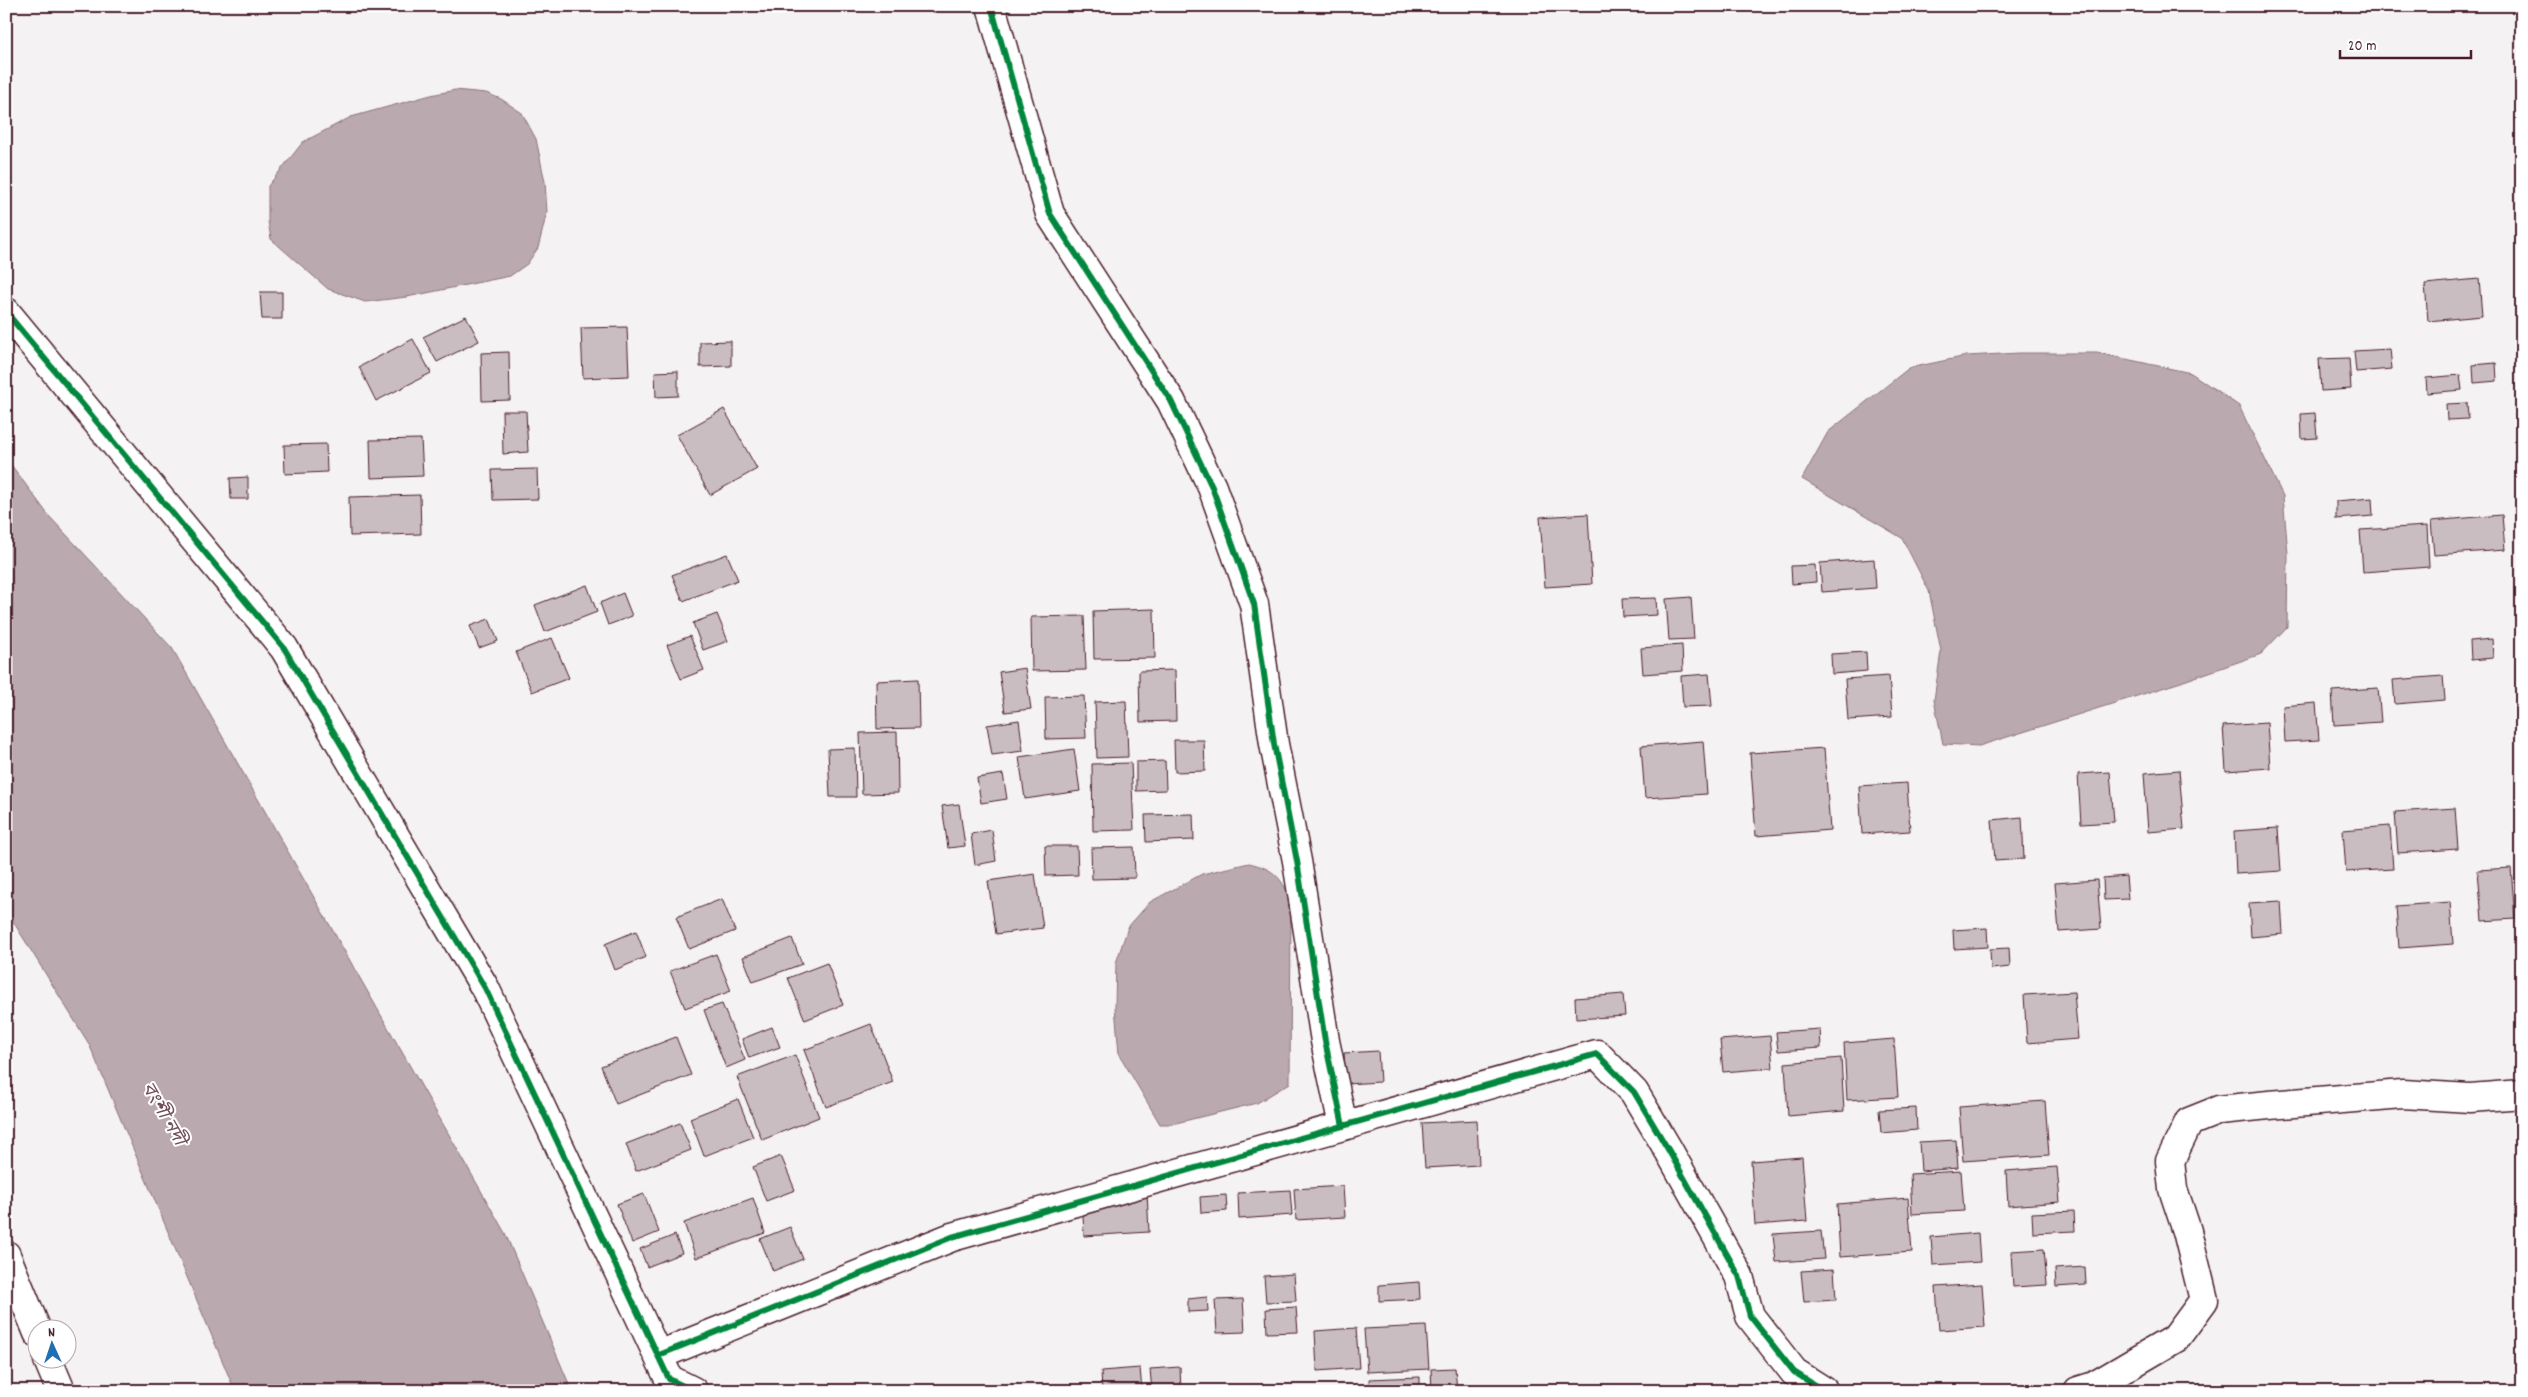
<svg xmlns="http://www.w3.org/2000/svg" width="2528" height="1397" font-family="Dekko,'Noto Sans Bengali',sans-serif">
<rect width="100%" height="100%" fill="#f4f2f2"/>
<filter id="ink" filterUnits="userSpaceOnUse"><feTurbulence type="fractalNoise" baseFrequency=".02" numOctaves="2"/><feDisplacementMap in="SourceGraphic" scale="10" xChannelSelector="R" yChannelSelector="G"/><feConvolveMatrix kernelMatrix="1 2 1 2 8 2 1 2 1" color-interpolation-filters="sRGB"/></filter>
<g filter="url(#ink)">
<g fill="#baa9ae" stroke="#8d727a">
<path d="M455,90L486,93L501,99L522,113L536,139L545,182L547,212L538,248L527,264L510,276L407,297L365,302L328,289L271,239L268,221V186L303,142L351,117L431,95Z"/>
<path d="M2019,353H2098L2191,373L2239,406L2283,496L2288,554L2287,627L2261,654L2178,683L1979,746L1943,744L1934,700L1941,651L1929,591L1902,538L1802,479L1828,432L1909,368L1967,356Z"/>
<path d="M6,458L49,516L172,648L505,1233L572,1391H235L89,1044L6,910Z"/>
<path d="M1249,863C1274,869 1280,876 1291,899L1290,1083L1257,1103L1172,1124H1160L1119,1054L1115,1007L1116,963L1128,927L1150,902L1202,874Z"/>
</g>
<g fill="#cabdc1" stroke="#4a1f2b">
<path d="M2479,279L2482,316L2428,321L2425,284Z"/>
<path d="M260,292H282V319H262Z"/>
<path d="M466,316L479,341L437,362L423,337Z"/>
<path d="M627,327L629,376L583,378L581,328Z"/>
<path d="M413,339L431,373L376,401L359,367Z"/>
<path d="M731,341V366L700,367V342Z"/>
<path d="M2390,349L2392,369L2356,372L2354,351Z"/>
<path d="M509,352L510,400L482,401L481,353Z"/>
<path d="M2349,358L2351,389L2321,391L2319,359Z"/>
<path d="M2496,363L2497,381L2474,383L2473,365Z"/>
<path d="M678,371V396L656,397L655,372Z"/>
<path d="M2460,375L2462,390L2427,393L2426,378Z"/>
<path d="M2467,403L2468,419L2447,420L2446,404Z"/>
<path d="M724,409L757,469L710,495L677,435Z"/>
<path d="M502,411H526L528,452L503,454Z"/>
<path d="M2315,413L2317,438L2302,439L2301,414Z"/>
<path d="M2518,438H2522V462L2520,463Z"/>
<path d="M421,439L423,476L371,478L370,440Z"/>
<path d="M326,444L327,472L285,474L284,445Z"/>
<path d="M537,469L538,499L493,500L492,470Z"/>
<path d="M248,477V499H231L230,478Z"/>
<path d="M420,495L421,534L350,536L349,497Z"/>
<path d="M2372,498L2373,516L2336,519V501Z"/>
<path d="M1588,514L1592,584L1545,587L1540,517Z"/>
<path d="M2502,515L2505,550L2434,555L2431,521Z"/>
<path d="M2427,526L2429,567L2363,572L2360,530Z"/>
<path d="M727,554L738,580L683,601L672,575Z"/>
<path d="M1874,559L1876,588L1822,592L1820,563Z"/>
<path d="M1815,565L1816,582L1792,584L1791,566Z"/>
<path d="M587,585L597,612L545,632L535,605Z"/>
<path d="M623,593L632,616L608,625L600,603Z"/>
<path d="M1691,597L1694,639L1669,640L1666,599Z"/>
<path d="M1656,598L1657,615L1623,617L1622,599Z"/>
<path d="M1154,609L1155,658L1094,659L1093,611Z"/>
<path d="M717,614L728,641L703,650L693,623Z"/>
<path d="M1084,616L1086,670L1032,671L1031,617Z"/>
<path d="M489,619L498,641L479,648L470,626Z"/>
<path d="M690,636L704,670L681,679L667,645Z"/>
<path d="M552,638L569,678L532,692L516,652Z"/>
<path d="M2492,639L2493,658L2471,660L2470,641Z"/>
<path d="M1682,645L1683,671L1643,674L1641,648Z"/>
<path d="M1866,652L1867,671L1832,674L1831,654Z"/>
<path d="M1025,668L1031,709L1005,712L999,672Z"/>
<path d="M1175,670L1176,721L1140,722L1139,671Z"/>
<path d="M1709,674L1712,706L1683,707L1681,676Z"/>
<path d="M1889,676L1892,717L1848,720L1845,679Z"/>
<path d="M2443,676L2445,700L2395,704L2393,680Z"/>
<path d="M918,679L919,728L877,729L876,681Z"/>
<path d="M2378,688L2381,722L2334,725L2332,691Z"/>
<path d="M1084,696L1086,738L1046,739L1045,697Z"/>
<path d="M1126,701L1128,757L1097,758L1095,702Z"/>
<path d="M2316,703L2319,740L2285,742L2283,706Z"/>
<path d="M1019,720L1023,751L992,755L987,725Z"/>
<path d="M2267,723L2270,768L2226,771L2223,726Z"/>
<path d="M897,732L898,793L862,794L860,733Z"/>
<path d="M1174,740H1204L1205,771L1175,772Z"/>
<path d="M1703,741L1707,794L1645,798L1641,746Z"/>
<path d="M855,748L856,797H830L828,749Z"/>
<path d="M1824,748L1830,830L1756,836L1750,753Z"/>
<path d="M1074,749L1080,791L1025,799L1019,757Z"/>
<path d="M1165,761L1166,790L1136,791V762Z"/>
<path d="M1131,763L1134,830L1093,831L1092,764Z"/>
<path d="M2179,770L2184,829L2148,832L2144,773Z"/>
<path d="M2110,772L2114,822L2081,824L2078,774Z"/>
<path d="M1003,774L1007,799L981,803L977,778Z"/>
<path d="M1907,783L1910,831L1862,834L1859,786Z"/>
<path d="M959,804L965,846L948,848L942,806Z"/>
<path d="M2455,808L2458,849L2398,853L2395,812Z"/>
<path d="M1193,814L1194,840L1146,842L1145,815Z"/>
<path d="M2022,817L2024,859L1995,861L1992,820Z"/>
<path d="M2390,826L2393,869L2346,872L2343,830Z"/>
<path d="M2278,828L2281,871L2236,874L2234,831Z"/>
<path d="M992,830L996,861L975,865L971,834Z"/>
<path d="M1045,846H1077L1078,875L1046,876Z"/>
<path d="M1134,847L1135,878L1092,879L1091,848Z"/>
<path d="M2511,868L2515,919L2482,921L2478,870Z"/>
<path d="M1035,874L1043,928L996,934L988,881Z"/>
<path d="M2126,876L2128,899L2104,900L2103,878Z"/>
<path d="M2097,880L2101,929L2059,932L2055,883Z"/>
<path d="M722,899L735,931L689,949L676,917Z"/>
<path d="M2281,901L2283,934L2251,937L2249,903Z"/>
<path d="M2450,902L2453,944L2399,948L2396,906Z"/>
<path d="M1987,928L1988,947L1954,949L1953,930Z"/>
<path d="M636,931L646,957L615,970L605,944Z"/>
<path d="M792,938L802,964L753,982L743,957Z"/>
<path d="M2009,948L2010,967L1991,969L1990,949Z"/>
<path d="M716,954L731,991L685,1008L670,971Z"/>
<path d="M827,963L843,1005L805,1020L788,978Z"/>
<path d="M2074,992L2078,1039L2027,1043L2024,995Z"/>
<path d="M1623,994L1625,1016L1576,1019L1575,998Z"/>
<path d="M722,1004L745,1060L726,1068L704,1010Z"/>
<path d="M871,1024L893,1082L826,1107L804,1050Z"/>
<path d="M772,1027L780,1047L749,1058L742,1039Z"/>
<path d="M1820,1029L1821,1048L1778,1051L1776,1032Z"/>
<path d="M1770,1036L1773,1068L1723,1072L1720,1040Z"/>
<path d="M676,1037L691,1075L616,1104L601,1066Z"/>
<path d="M1894,1039L1898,1097L1847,1100L1844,1043Z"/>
<path d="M1378,1051L1380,1082L1346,1084L1344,1053Z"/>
<path d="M795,1055L819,1117L762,1140L737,1077Z"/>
<path d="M1841,1058L1844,1111L1788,1116L1785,1063Z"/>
<path d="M738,1099L753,1137L704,1156L690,1118Z"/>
<path d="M2045,1101L2049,1155L1963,1161L1959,1107Z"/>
<path d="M1916,1108L1917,1130L1881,1133L1879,1110Z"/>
<path d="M1477,1120L1479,1165L1425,1168L1422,1123Z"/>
<path d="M680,1123L691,1150L636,1171L626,1144Z"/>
<path d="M1956,1140L1958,1168L1921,1171L1919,1142Z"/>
<path d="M781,1156L795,1190L766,1201L753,1167Z"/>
<path d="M1802,1157L1807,1221L1755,1225L1751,1161Z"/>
<path d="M2057,1167L2060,1202L2008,1206L2006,1171Z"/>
<path d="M1961,1171L1964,1211L1912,1214L1910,1174Z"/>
<path d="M1343,1186L1345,1217L1296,1220L1294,1189Z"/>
<path d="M1290,1190L1292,1215L1239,1219L1238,1193Z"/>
<path d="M1147,1192L1149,1232L1084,1236L1082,1195Z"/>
<path d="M644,1194L659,1232L632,1243L617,1204Z"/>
<path d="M1226,1195L1227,1211L1201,1213L1200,1197Z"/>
<path d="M753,1198L765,1233L696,1258L684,1223Z"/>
<path d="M1908,1198L1912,1252L1840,1257L1837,1204Z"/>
<path d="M2074,1211L2075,1231L2033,1233L2032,1213Z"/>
<path d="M790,1227L803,1259L773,1271L760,1239Z"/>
<path d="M1821,1231L1824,1259L1776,1262L1773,1234Z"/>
<path d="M1978,1233L1980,1262L1933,1265L1931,1237Z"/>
<path d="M675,1235L682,1253L647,1267L640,1249Z"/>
<path d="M2044,1249L2047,1285L2013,1287L2011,1251Z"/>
<path d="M2085,1267L2086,1285L2056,1287L2055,1269Z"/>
<path d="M1834,1269L1836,1300L1804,1302L1801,1271Z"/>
<path d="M1294,1274L1296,1301L1266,1302L1264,1276Z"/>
<path d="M1419,1282L1420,1299L1379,1301V1285Z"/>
<path d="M1982,1284L1985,1327L1939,1330L1936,1287Z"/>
<path d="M1207,1297L1208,1311L1188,1312V1299Z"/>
<path d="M1243,1299L1245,1332L1217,1333L1215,1300Z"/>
<path d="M1296,1307L1298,1332L1267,1333L1266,1309Z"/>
<path d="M1426,1326L1429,1369L1367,1372L1364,1329Z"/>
<path d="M1356,1328L1359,1368L1317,1371L1315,1331Z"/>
<path d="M1180,1367L1181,1391H1152L1150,1369Z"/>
<path d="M1140,1368L1142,1391H1102L1101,1371Z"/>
<path d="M1455,1368L1457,1391H1432L1431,1369Z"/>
<path d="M1420,1377V1391H1370L1369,1379Z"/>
</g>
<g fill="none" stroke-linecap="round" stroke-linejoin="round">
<defs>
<g id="street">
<path d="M991,6L1050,214L1171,401L1212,487L1254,604L1274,744L1297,861L1325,1041L1343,1126"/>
<path d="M6,312L284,648L485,988L669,1379L693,1391"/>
<path d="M6,1255L38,1333"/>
<path d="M659,1355L952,1237L1597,1054L1634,1092L1669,1151L1739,1276L1750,1316L1794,1372L1824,1391"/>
<path d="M48,1360L61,1391"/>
<path d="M2078,1391L2094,1386L2176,1338L2204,1300L2187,1231L2173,1189L2170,1161L2189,1122L2219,1110L2269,1105L2403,1094L2470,1098L2522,1094"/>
</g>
</defs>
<use href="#street" stroke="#4a1f2b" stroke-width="31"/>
<use href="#street" stroke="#fff" stroke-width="28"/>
<defs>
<g id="cycleway">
<path d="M991,6L1050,214L1171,401L1212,487L1254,604L1274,744L1297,861L1325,1041L1343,1126"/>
<path d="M6,312L284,648L485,988L669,1379L693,1391"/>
<path d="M659,1355L952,1237L1597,1054L1634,1092L1669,1151L1739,1276L1750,1316L1794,1372L1824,1391"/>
</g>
</defs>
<use href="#cycleway" stroke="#fff" stroke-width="9"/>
<use href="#cycleway" stroke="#00873e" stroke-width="6"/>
</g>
</g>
<g text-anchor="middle" stroke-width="4" stroke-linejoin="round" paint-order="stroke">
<g font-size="19" font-style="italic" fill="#714f59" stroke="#fff">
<text transform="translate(165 1113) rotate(60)" y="7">বংশী নদী</text>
</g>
</g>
<rect width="2528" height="1397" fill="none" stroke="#fff" stroke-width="25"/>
<rect x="12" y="12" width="2503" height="1372" fill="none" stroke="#4a1f2b" stroke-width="2" filter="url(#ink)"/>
<g transform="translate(52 1344) rotate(357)"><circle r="24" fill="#ffffff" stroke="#b7a5aa"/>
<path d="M0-4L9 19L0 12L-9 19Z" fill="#1f6fb2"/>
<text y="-8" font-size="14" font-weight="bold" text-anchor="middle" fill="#4a1f2b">N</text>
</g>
<path d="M2340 50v8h131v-8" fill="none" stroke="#4a1f2b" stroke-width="2.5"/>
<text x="2348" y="50" font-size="15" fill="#4a1f2b" stroke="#ffffff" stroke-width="4" paint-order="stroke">20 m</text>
</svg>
